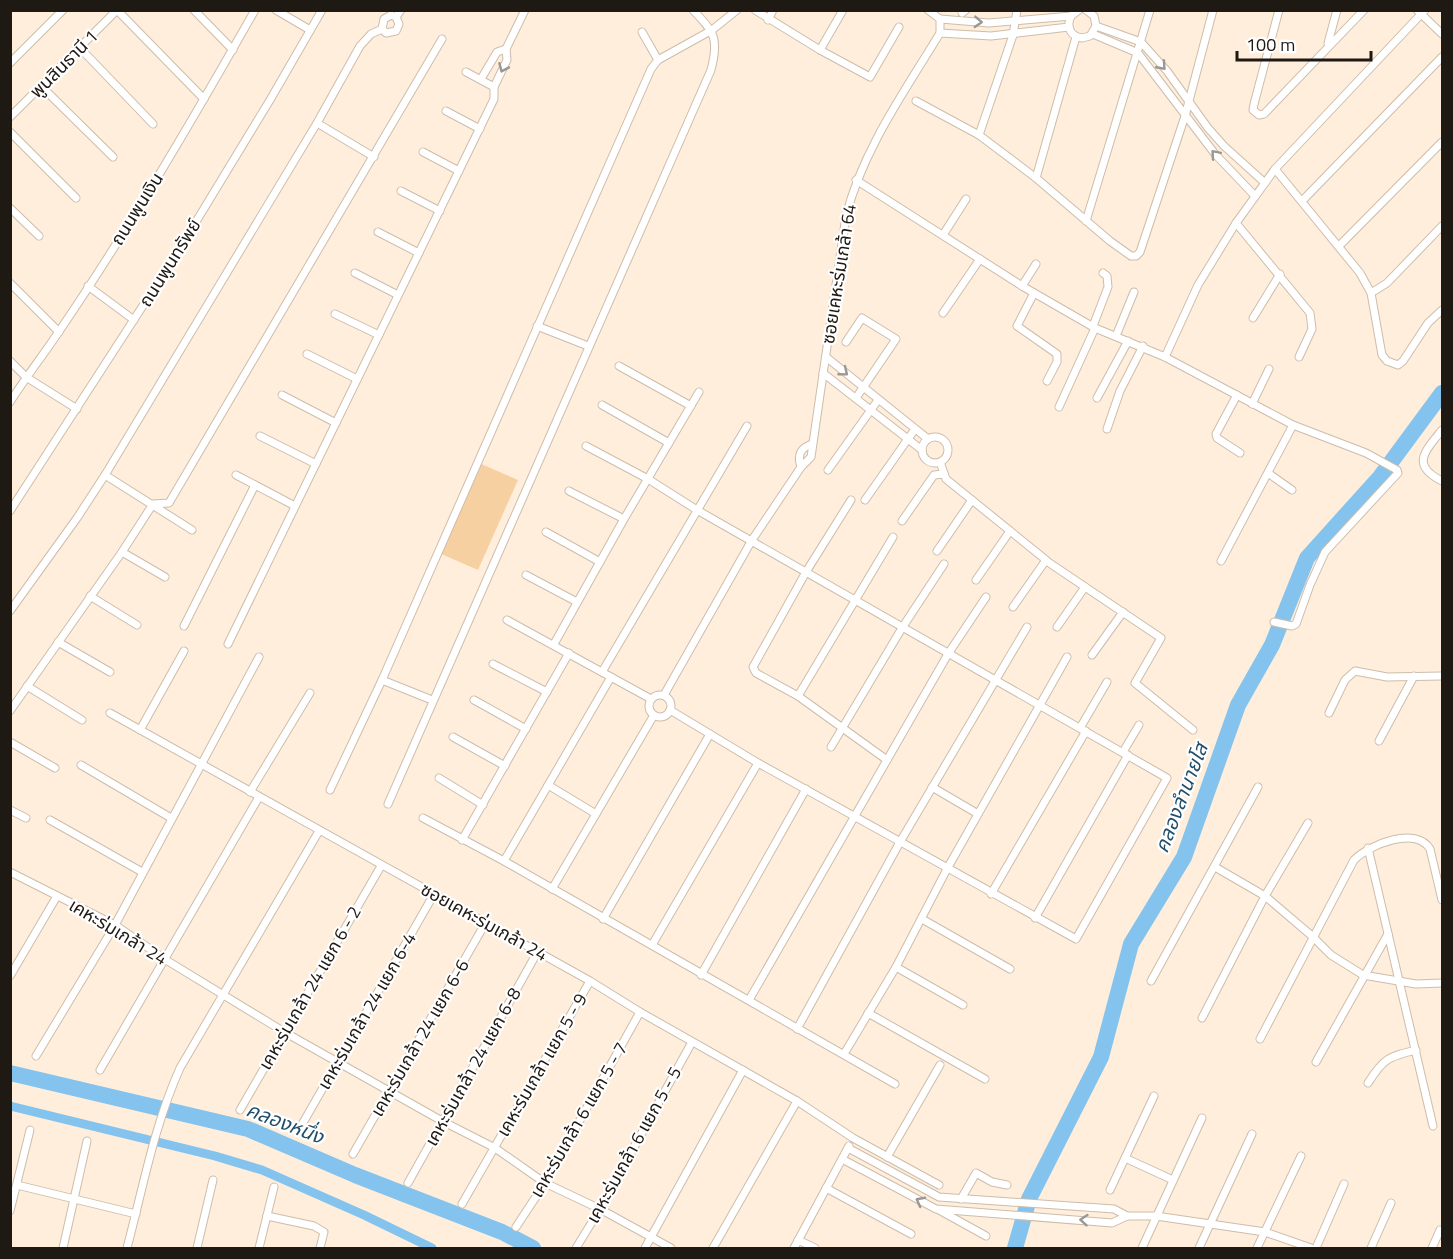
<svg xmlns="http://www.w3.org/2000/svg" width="1453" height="1259" font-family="'Titillium Web','Noto Sans Thai',sans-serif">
<rect width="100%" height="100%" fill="#ffeedb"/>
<path fill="#f7d0a2" d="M479,463L518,480L478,570L439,553Z"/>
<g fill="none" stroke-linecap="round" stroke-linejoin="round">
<path stroke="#84c3ee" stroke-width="9" d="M10,1106L215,1156L262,1170L364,1215L432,1248"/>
<g stroke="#84c3ee" stroke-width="16">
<path d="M10,1073L248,1129L355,1175L502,1232L533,1248"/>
<path d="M1015,1248L1029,1199L1101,1057L1131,944L1184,857L1238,705L1272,645L1307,558L1380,477L1442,393"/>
</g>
<defs>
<g id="street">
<path d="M117,10L204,99"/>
<path d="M194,10L233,50"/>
<path d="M276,10L310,30"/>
<path d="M755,10L820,50L870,77L899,27"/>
<path d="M1079,10L1071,16C1066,27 1070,36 1082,38L1090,36L1096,26L1094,16L1086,10"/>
<path d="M1279,10L1254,104L1253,110L1259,115L1264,114L1364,10"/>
<path d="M1417,10L1442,34"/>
<path d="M962,13L966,10"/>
<path d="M940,19L989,23L1071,16"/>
<path d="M768,20L773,10"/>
<path d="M1096,26L1141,42L1167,71L1208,128L1224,146L1265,183"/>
<path d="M382,29L386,33L396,31L399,24L396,17"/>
<path d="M642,32L658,60"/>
<path d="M940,33L991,36L1069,27"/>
<path d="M1093,34L1138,53L1215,154L1255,196"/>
<path d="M1328,43L1337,10"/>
<path d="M80,48L153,124"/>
<path d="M820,50L843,10"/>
<path d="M10,63L63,10"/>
<path d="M481,79L497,52L506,49"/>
<path d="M41,86L113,157"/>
<path d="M494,87L507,60L506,49L525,10"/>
<path d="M916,101L979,135L1036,178L1110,241L1131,256H1136L1140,252L1185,116L1213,10"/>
<path d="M446,111L480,129"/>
<path d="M10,117L117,10"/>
<path d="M317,123L374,157"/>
<path d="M10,132L76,198"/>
<path d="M979,135L1013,35L1017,10"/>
<path d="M423,152L459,171"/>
<path d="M1275,169L1360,273L1371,293L1382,355L1387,361L1398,365L1403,361L1428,323L1442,310"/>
<path d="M1036,178L1076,37"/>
<path d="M856,180L1022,286L1095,328L1165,357L1293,425L1366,453L1397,470L1398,473L1325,552L1310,585L1296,624L1292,626L1274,622"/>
<path d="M401,191L440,211"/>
<path d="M1302,201L1442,57"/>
<path d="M10,208L39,236"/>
<path d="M1086,221L1150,10"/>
<path d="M1236,223L1310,313L1312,329L1299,357"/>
<path d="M378,232L419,253"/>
<path d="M943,235L966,199"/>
<path d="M1339,246L1442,142"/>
<path d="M355,273L398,295"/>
<path d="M10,283L59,332"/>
<path d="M88,286L134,320"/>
<path d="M1022,286L1036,264"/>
<path d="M1034,293L1017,326L1057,354V362L1047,381"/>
<path d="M1371,293L1387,283L1442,226"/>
<path d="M943,313L980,259"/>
<path d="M335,314L379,335"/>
<path d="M1253,318L1280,274"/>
<path d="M537,326L588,346"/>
<path d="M1093,326L1108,287L1107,276L1103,273"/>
<path d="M1116,336L1134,292"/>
<path d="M846,342L862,318L896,339L856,398"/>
<path d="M307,354L357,379"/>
<path d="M826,357L928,439"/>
<path d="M1165,357L1198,285L1236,223L1275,169L1425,10"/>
<path d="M10,361L26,377L77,409"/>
<path d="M619,366L691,406"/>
<path d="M823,373L922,450"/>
<path d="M282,395L336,423"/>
<path d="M1237,395L1216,434L1217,438L1240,453"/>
<path d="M1097,398L1128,341"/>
<path d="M10,402C26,377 44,354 60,330C130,227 193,119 255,10"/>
<path d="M1252,404L1269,369"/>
<path d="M602,405L669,443"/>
<path d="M1059,407L1095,328"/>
<path d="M1107,429L1120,391L1143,346"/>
<path d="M1442,430C1425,451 1410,465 1442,481"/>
<path d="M260,436L316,464"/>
<circle cx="935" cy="450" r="13"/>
<path d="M586,446L648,479L697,510L1167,778L1076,939L758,763L670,710"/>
<path d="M940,462L946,479L1046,560L1013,607"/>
<path d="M801,467C797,455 800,448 812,444"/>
<path d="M828,470L878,400"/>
<path d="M1268,473L1292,490"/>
<path d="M105,475L192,530"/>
<path d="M236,475L295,506"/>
<path d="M569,491L624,519"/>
<path d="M851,500L806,572L753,667L756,673L798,696L887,760"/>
<path d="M865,500L915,429"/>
<path d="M10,511L177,253L270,100L322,10"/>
<path d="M902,521L934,475L944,474"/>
<path d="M546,532L600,562"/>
<path d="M937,551L972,500"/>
<path d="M122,552L165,577"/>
<path d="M1045,560L1161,638L1135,683L1193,730"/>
<path d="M1221,561L1293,425"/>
<path d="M526,575L577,602"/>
<path d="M976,580L1010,531"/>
<path d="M90,596L137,625"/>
<path d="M10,611L77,518L105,475L317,123L360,46L371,34L382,29L384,19L391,15L396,17L401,10"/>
<path d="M507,620L651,699"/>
<path d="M184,626L255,485"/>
<path d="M1057,627L1085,587"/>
<path d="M58,642L110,672"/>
<path d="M228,644L494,99V87L466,72"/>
<path d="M554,644L624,519L699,392"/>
<path d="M1092,655L1123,612"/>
<path d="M493,664L547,692"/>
<path d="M602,672L747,426"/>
<path d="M382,680L432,700"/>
<path d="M27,686L82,720"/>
<circle cx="660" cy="706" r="11"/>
<path d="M664,695L752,540L801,467L811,457L846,216C863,149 905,91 940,33V19L928,10"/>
<path d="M798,696L893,537"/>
<path d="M474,700L526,729"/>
<path d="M10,711L122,552L153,504L169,503L442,39"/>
<path d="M110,713L590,981L640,1012L797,1101L853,1138L939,1185"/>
<path d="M1329,713L1345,680L1355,671L1387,677L1442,676"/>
<path d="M1080,728L1107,682"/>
<path d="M140,730L184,651"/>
<path d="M453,737L505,766"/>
<path d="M1379,741L1414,676"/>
<path d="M10,742L55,768"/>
<path d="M831,747L902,628L944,564"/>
<path d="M1123,752L1139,725"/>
<path d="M81,765L171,818"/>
<path d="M439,778L483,805"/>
<path d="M548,785L596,814"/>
<path d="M932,787L978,814"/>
<path d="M330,790L382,680L651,69L658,60L712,30L737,10"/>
<path d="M250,792L310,693"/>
<path d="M388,804L711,70C719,39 715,33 693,10"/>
<path d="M10,810L26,818"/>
<path d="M423,818L504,861L895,1084"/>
<path d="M50,820L142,872"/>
<path d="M462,840L569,653"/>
<path d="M1368,848L1433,1126"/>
<path d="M504,861L611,677"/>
<path d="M1215,867L1265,896L1312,936L1331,955L1363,975L1416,984L1442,983"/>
<path d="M10,872L115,925L166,960L286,1033L442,1121L495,1148L545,1183L600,1209L671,1248"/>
<path d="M552,889L654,715"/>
<path d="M991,894L1086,731"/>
<path d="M1035,918L1128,755"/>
<path d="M603,919L710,734"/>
<path d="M922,919L1010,969"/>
<path d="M652,945L758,763"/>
<path d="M896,967L963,1005"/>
<path d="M701,975L806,789"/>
<path d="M10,976L57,896"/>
<path d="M1151,981L1258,787"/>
<path d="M749,1000L948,654L986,597"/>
<path d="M868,1013L985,1079"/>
<path d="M1202,1018L1265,896L1308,823"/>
<path d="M797,1029L900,842L1027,627"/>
<path d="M1260,1039L1354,860C1370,844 1416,826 1430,849L1442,900"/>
<path d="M844,1054L896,967L947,869L1067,657"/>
<path d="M36,1056L115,925L259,657"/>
<path d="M1316,1062L1388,934"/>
<path d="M100,1070L259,797"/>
<path d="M1368,1083C1384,1058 1388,1057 1416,1050"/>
<path d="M240,1110L381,866"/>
<path d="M300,1128L434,894"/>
<path d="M848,1148L939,1197L1114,1209L1127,1216"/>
<path d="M353,1154L486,922"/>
<path d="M887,1157L940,1065"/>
<path d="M1125,1158L1173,1180"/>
<path d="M842,1159L936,1209L1112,1223L1127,1216H1156L1265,1232L1311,1248"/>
<path d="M408,1183L538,951"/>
<path d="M17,1185L136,1214"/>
<path d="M826,1188L911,1234"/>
<path d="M1110,1190L1154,1096"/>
<path d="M961,1199L976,1173L992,1182L1007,1185"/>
<path d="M462,1204L590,981"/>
<path d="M939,1210L986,1236"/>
<path d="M10,1211L30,1130"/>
<path d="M267,1216L314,1226L324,1232L320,1248"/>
<path d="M516,1227L545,1183L640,1012"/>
<path d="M798,1240L815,1248"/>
<path d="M63,1248L87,1141"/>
<path d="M127,1248C143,1188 154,1126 180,1068L319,831"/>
<path d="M197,1248L213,1180"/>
<path d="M259,1248L274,1187"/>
<path d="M576,1248L600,1209L692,1042"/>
<path d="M645,1248L743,1070"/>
<path d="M713,1248L797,1101"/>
<path d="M794,1248L849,1146"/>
<path d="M1142,1248L1202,1118"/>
<path d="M1199,1248L1252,1134"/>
<path d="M1257,1248L1301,1156"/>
<path d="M1316,1248L1344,1184"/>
<path d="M1371,1248L1391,1203"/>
<path d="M1432,1248L1440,1230"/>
</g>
</defs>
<use href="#street" stroke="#cdbdab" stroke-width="9"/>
<use href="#street" stroke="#fff" stroke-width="7"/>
</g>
<defs><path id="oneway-chevron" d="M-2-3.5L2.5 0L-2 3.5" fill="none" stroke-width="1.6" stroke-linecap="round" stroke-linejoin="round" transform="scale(1.5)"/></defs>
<g stroke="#9a9895">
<use href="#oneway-chevron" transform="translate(978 22) rotate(3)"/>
<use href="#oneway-chevron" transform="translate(1162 66) rotate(48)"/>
<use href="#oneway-chevron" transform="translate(503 68) rotate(114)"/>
<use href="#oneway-chevron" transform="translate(1215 154) rotate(-131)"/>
<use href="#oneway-chevron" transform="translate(844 372) rotate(39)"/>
<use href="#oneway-chevron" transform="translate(920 1201) rotate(-152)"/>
<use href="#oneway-chevron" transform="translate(1084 1220) rotate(-175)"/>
</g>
<g text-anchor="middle" stroke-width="4.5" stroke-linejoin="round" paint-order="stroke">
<g font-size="18" fill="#1f1913" stroke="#fff">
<text transform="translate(64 64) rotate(-45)" y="6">พูนสินธานี 1</text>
<text transform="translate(137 209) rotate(-58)" y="6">ถนนพูนเงิน</text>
<text transform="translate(170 263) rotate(-58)" y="6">ถนนพูนทรัพย์</text>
<text transform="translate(839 274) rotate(-81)" y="6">ซอยเคหะร่มเกล้า 64</text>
<text transform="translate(484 922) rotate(29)" y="6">ซอยเคหะร่มเกล้า 24</text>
<text transform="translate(118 932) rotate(31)" y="6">เคหะร่มเกล้า 24</text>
<text transform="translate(310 988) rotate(-60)" y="6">เคหะร่มเกล้า 24 แยก 6 - 2</text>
<text transform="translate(367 1011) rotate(-60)" y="6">เคหะร่มเกล้า 24 แยก 6-4</text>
<text transform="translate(420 1038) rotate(-60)" y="6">เคหะร่มเกล้า 24 แยก 6-6</text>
<text transform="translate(542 1065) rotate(-60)" y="6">เคหะร่มเกล้า แยก 5 - 9</text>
<text transform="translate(473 1067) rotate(-61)" y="6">เคหะร่มเกล้า 24 แยก 6-8</text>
<text transform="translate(579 1120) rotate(-60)" y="6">เคหะร่มเกล้า 6 แยก 5 - 7</text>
<text transform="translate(634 1145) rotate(-61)" y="6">เคหะร่มเกล้า 6 แยก 5 - 5</text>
</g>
<g font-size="20" font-style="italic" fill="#1f4e6c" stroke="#fff">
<text transform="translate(1181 798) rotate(-69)" y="7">คลองลำนายโส</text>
<text transform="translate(285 1123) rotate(21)" y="7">คลองหนึ่ง</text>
</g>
</g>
<rect width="1453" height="1259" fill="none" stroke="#1f1913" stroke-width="24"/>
<path d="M1237 51v9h134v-9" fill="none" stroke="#1f1913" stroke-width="3"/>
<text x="1246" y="51" font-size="18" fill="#1f1913" stroke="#ffffff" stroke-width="4.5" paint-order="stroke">100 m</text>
</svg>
